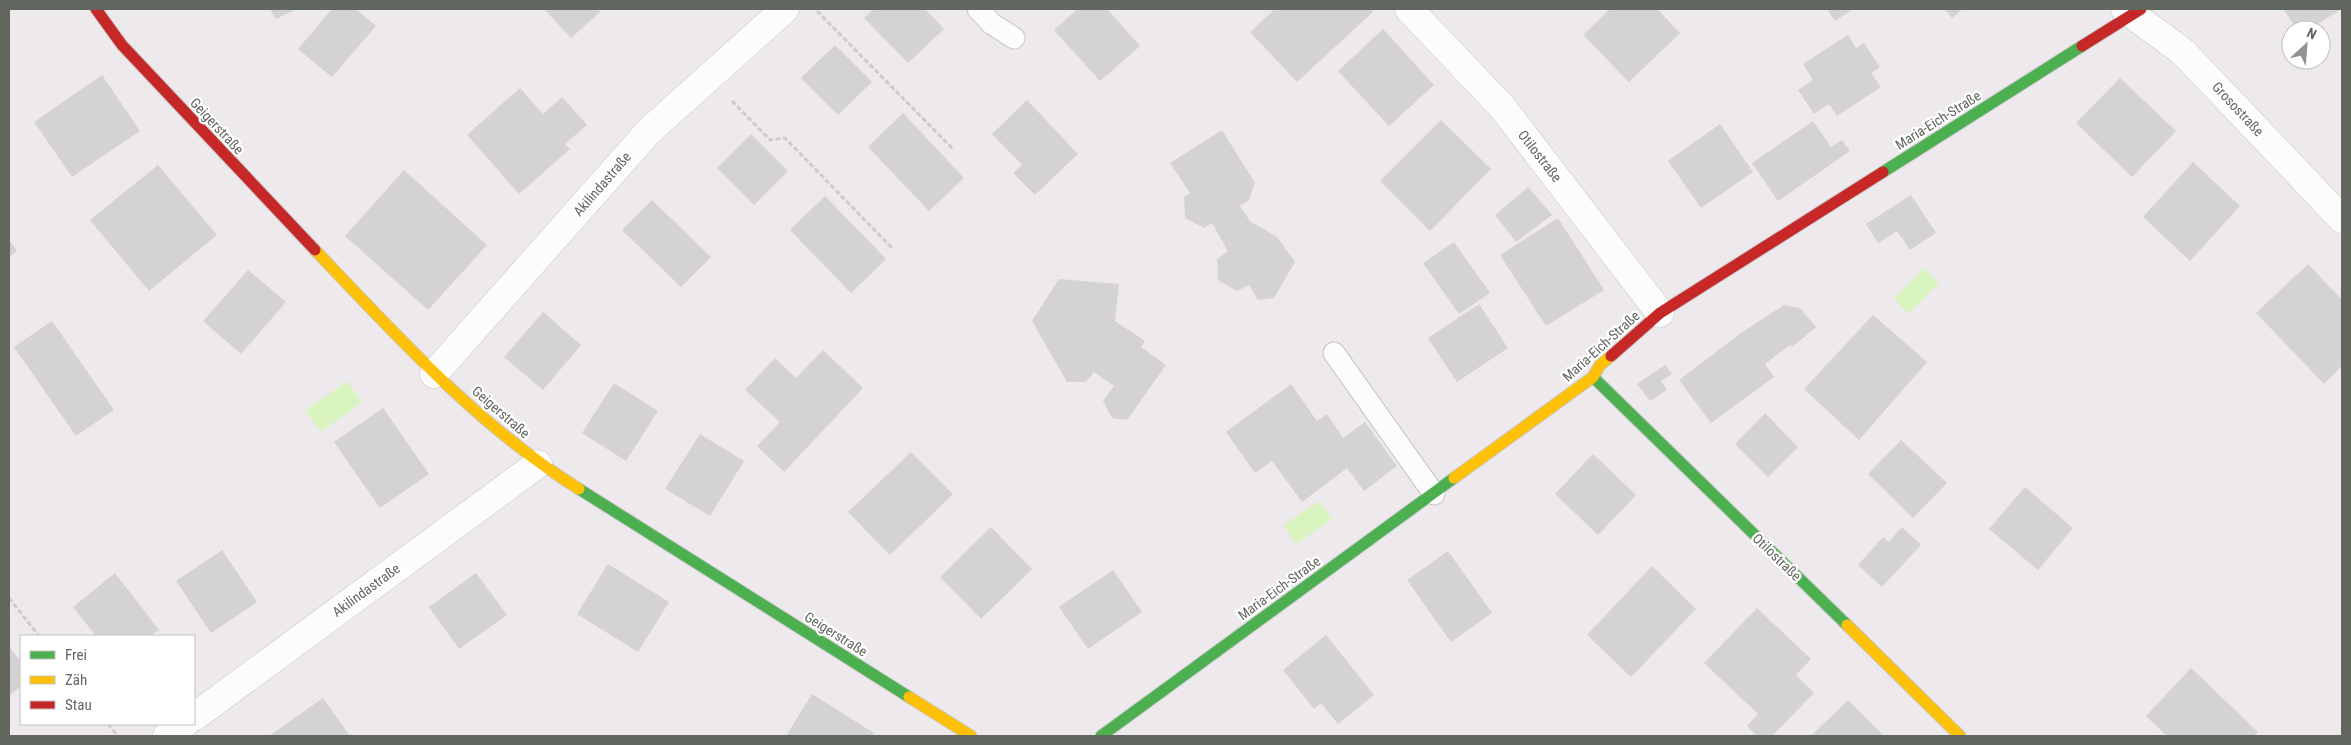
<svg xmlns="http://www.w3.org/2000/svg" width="2351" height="745" font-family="'Roboto Condensed',sans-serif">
<rect width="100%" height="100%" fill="#ede9ed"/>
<g fill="#daf4c0">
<path d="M1924,268L1939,283L1908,314L1894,298Z"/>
<path d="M347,381L362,402L321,432L305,411Z"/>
<path d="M1319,501L1332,519L1296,544L1283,525Z"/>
</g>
<g fill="#d5d2d5">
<path d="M270,9H297L276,19Z"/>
<path d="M332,9H356L376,26L332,77L298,49Z"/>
<path d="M544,9H598L600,12L571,38Z"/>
<path d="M874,9H925L944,29L908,63L864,18Z"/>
<path d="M1078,9H1107L1140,46L1100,81L1054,30Z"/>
<path d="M1275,9H1370L1373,12L1297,82L1250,32Z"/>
<path d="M1610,9H1657L1680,33L1629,82L1583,35Z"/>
<path d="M1827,9H1853L1835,21Z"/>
<path d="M1944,9H1963L1952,18Z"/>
<path d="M2283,9H2341L2309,30H2298Z"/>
<path d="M1383,29L1434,85L1389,126L1338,71Z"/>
<path d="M1848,35L1856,48L1864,43L1880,67L1871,73L1881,87L1837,116L1829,104L1814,114L1798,90L1813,80L1803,64Z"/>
<path d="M835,45L872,82L838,115L801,78Z"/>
<path d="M102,75L140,131L72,177L34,122Z"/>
<path d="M2120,78L2176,131L2132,177L2076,123Z"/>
<path d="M520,88L543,114L562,97L587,125L565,144L570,149L519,194L467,135Z"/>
<path d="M1027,100L1078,154L1035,195L1013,173L1022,165L992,134Z"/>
<path d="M903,113L964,178L929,211L868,147Z"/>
<path d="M1441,120L1491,169L1430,231L1380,181Z"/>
<path d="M1813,121L1831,147L1842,140L1850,151L1778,201L1752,163Z"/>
<path d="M1720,124L1753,172L1701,208L1668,161Z"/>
<path d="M1222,130L1255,183L1249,200L1240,206L1250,221L1277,237L1295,262L1274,298L1258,300L1249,285L1237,291L1218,280L1217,259L1228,251L1212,223L1204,228L1185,218L1184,197L1190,193L1170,163Z"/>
<path d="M751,134L788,171L754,205L717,168Z"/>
<path d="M2193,162L2240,206L2190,261L2143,217Z"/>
<path d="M158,165L217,235L149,291L90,220Z"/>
<path d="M404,170L487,245L428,310L345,236Z"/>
<path d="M1528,187L1552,215L1516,242L1495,215Z"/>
<path d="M1911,195L1936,233L1910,250L1897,231L1878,243L1866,224Z"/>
<path d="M825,196L886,259L851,293L790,230Z"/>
<path d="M652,200L711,257L681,287L622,230Z"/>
<path d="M1558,218L1604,290L1546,326L1500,255Z"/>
<path d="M9,239L17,251L9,257Z"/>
<path d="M1454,242L1490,293L1459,314L1423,263Z"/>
<path d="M2308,264L2342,300V366L2324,384L2256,313Z"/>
<path d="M248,270L286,302L241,354L203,321Z"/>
<path d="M1059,279L1119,284L1115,321L1145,341L1141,347L1166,365L1127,420L1112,418L1103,401L1114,386L1094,372L1086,382H1067L1032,321Z"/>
<path d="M1479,304L1508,348L1457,382L1428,338Z"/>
<path d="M1784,305L1800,308L1816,327L1792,347L1790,345L1765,364L1774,377L1711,423L1679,380L1741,333Z"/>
<path d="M543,312L581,345L543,390L504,357Z"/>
<path d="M1873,315L1927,362L1859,440L1804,389Z"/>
<path d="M52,321L114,410L76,436L14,347Z"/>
<path d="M823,350L863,388L784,472L757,446L780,422L745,390L775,358L796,378Z"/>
<path d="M1665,365L1672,374L1661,381L1667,390L1650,401L1637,384Z"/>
<path d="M614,383L658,411L626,461L582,433Z"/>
<path d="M1291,384L1317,421L1327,414L1343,438L1365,422L1397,466L1364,491L1347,468L1302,502L1272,461L1255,473L1226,432Z"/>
<path d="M383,408L429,474L380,508L334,442Z"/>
<path d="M1765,413L1798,447L1768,477L1735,444Z"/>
<path d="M700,434L744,461L710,516L665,489Z"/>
<path d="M1901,440L1947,483L1913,518L1868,474Z"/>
<path d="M911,452L953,494L890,555L848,512Z"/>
<path d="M1593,454L1636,495L1598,535L1555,494Z"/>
<path d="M2025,487L2073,528L2038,570L1989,529Z"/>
<path d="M991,527L1032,569L981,619L940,577Z"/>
<path d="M1902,527L1921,545L1882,587L1858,565L1883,537L1889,542Z"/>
<path d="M222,550L257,602L211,633L176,581Z"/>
<path d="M1448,551L1492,613L1451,642L1407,580Z"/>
<path d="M608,564L669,602L638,652L577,614Z"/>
<path d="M1652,566L1696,609L1631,677L1587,635Z"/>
<path d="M1113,570L1142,612L1088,649L1059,607Z"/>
<path d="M115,573L159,630L150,636H96L73,607Z"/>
<path d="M476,573L507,615L459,649L429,607Z"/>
<path d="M1757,608L1811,659L1796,675L1814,693L1772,736H1757L1747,726L1758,714L1704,663Z"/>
<path d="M1326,635L1374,695L1338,724L1321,703L1314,709L1283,670Z"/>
<path d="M9,646L21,662V686L9,696Z"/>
<path d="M2191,668L2258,732L2254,736H2167L2146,716Z"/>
<path d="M812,694L874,733L872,736H786Z"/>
<path d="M323,698L350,736H269Z"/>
<path d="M1848,700L1884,736H1811Z"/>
</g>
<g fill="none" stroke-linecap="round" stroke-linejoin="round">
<defs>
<g id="lane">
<path d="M978,9L992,24L1014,38"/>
<path d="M1334,353L1434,494"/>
</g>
<g id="street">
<path d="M1409,9L1503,108L1660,313"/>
<path d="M2125,9L2183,52L2342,219"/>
<path d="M434,374L649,131L785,9"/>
<path d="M194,717L538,464"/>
<path d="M167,736L184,724"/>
</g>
<g id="fast">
<path d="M1883,172L2082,46"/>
<path d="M1593,377L1847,625"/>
<path d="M579,489L909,697"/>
<path d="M1101,736L1454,478"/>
</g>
<g id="slow">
<path d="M315,250C397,336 478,426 579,489"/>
<path d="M1454,478L1593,377L1600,365L1611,356"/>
<path d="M1847,625L1960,736"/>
<path d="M909,697L971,736"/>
</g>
<g id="jam">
<path d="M96,9L122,45L315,250"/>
<path d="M2082,46L2141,9"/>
<path d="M1611,356L1660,313L1883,172"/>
</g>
</defs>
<use href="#lane" stroke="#c7c7c7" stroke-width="23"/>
<use href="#street" stroke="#c7c7c7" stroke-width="29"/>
<use href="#fast" stroke="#c8c8c7" stroke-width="13"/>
<use href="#slow" stroke="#c8c8c7" stroke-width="13"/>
<use href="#jam" stroke="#c8c8c7" stroke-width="13"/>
<g stroke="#ceccca" stroke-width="3" stroke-dasharray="5 2.5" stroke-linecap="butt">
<path d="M817,11L954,150"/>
<path d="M732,101L770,140L785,138L893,249"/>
<path d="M9,598L39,636"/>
<path d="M108,724L118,736"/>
</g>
<use href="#lane" stroke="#fcfcfc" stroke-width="21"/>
<use href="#street" stroke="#fcfcfc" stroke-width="28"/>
<use href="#fast" stroke="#4caf50" stroke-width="11"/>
<use href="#slow" stroke="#ffc107" stroke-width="11"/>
<use href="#jam" stroke="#c62828" stroke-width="11"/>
</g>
<g text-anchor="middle" stroke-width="4.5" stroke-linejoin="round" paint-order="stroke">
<g font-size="14" fill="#61665e" stroke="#fff">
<text transform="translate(2238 109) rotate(47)" y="5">Grosostraße</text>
<text transform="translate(1938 120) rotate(-32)" y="5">Maria-Eich-Straße</text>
<text transform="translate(217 126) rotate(47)" y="5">Geigerstraße</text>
<text transform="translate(1540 156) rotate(52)" y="5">Otilostraße</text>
<text transform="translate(602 184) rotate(-49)" y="5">Akilindastraße</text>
<text transform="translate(1601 346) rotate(-42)" y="5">Maria-Eich-Straße</text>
<text transform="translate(501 412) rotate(41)" y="5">Geigerstraße</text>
<text transform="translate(1777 557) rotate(44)" y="5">Otilostraße</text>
<text transform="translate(1279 588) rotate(-36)" y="5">Maria-Eich-Straße</text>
<text transform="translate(366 590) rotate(-36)" y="5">Akilindastraße</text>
<text transform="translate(836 634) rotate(32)" y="5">Geigerstraße</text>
</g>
</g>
<rect width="2351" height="745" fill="none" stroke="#61665e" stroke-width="20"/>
<rect x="20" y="635" width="175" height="90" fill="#ffffff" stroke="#c0c2bf"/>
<rect x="30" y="651" width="25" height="8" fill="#4caf50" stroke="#c0c2bf"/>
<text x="65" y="660" font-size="15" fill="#61665e">Frei</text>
<rect x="30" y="676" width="25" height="8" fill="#ffc107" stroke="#c0c2bf"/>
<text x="65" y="685" font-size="15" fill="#61665e">Zäh</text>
<rect x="30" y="701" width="25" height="8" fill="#c62828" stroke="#c0c2bf"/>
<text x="65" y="710" font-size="15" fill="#61665e">Stau</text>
<g transform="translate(2306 45) rotate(26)"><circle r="24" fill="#ffffff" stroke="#c0c2bf"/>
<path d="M0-4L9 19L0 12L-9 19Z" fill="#929490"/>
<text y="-8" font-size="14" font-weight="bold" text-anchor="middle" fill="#61665e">N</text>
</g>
</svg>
